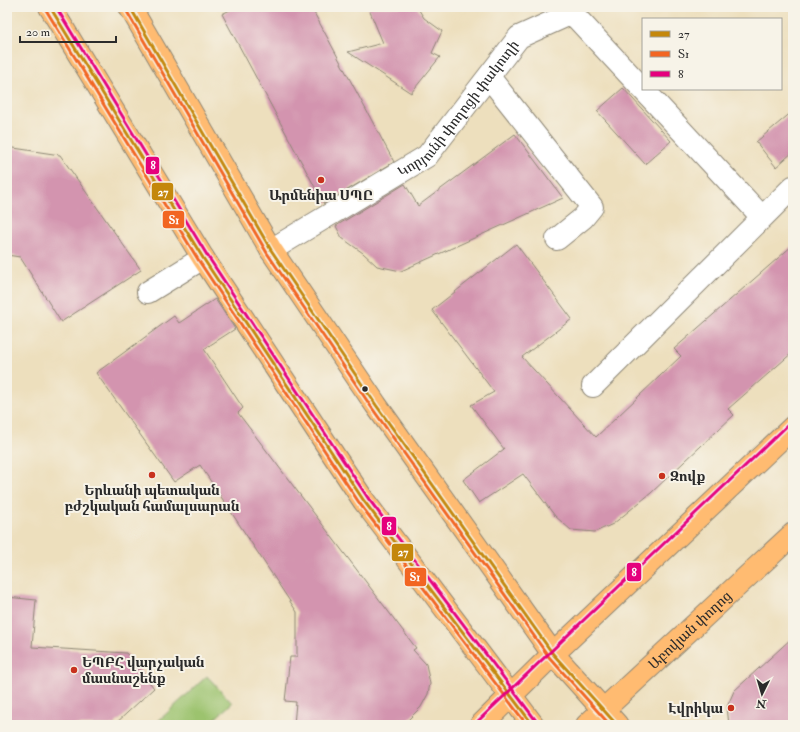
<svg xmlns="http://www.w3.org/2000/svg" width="800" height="732" font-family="'IM FELL Double Pica','Noto Serif Armenian',serif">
<rect width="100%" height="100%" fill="#f7f3e8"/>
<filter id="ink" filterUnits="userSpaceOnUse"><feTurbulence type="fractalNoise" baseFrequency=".025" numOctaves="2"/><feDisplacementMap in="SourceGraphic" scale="8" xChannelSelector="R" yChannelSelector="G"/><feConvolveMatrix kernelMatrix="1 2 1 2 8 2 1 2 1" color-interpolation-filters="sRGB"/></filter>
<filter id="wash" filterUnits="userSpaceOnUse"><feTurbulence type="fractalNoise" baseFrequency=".012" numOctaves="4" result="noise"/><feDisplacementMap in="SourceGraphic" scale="16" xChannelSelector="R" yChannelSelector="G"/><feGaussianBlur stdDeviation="0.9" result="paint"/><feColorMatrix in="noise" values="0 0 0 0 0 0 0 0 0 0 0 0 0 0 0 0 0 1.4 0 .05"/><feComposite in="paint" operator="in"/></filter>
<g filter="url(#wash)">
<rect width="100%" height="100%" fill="#eddfbd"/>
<path fill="#9cc36e" stroke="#64774c" d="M207,676L232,703L208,725H154Z"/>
<g id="blocks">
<g fill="#d394af">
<path d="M236,7H311L394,162L324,204L222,14Z"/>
<path d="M368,7H417L424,18L442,31L432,53L440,57L411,93L348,52L383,43Z"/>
<path d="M623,88L671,141L645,164L597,111Z"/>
<path d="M793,111V152L776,167L756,142Z"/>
<path d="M515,134L563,198L401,271L377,266L363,253L342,238L336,226L405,184L418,206Z"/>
<path d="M7,147L60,155L141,270L61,322L20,257L7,255Z"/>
<path d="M516,244L572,319L522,357L596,437L681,356L674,349L793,245V352L728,409L734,415L651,493L613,524L595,532L571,530L555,516L523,474L479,503L463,480L504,449L471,405L494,392L432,310Z"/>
<path d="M215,299L235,329L204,349L243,408L238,413L416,648L413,650L426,664L430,684L428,694L421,707L403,725H294L296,702L285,701L290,657H297V612L200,465L174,482L96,373L174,316L179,323Z"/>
<path d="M7,597L36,600L32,647L126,653L154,688L114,725H7Z"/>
<path d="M793,637V725H729L727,707L734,691Z"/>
</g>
</g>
</g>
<g filter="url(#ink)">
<use href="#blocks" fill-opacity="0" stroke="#8c8574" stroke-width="1"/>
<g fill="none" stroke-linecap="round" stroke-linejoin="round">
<defs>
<g id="minor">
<path d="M489,77L592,207L583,218L557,239"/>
<path id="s1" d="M271,250L427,156L519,37L572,13L762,217"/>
<path d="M148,292L203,258"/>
<path d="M593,386L793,187"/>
</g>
<g id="major">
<path d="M50,7L203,258L364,501L533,725"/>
<path d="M130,7L271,250L376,405L553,654L793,427"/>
<path id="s2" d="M587,725L793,534"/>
</g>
<path id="highway" d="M481,725L553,654L617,725"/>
</defs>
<use href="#minor" stroke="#8c8574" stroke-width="24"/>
<use href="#major" stroke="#8c8574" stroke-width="24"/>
<use href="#highway" stroke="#8c8574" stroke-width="24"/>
<use href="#minor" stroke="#fff" stroke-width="22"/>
<use href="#major" stroke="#ffbb71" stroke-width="22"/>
<use href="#highway" stroke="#ffbb71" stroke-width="22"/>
<defs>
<g id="bus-1">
<path d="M50,7L203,258L364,501L533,725"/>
<path d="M130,7L271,250L376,405L553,654L617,725"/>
</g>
<g id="bus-2">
<path d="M46,10L199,261L360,504L527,725"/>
<path d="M126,10L267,253L372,408L549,657L610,725"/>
</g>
<g id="bus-3">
<path d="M56,7L207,255L368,498L537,722"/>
<path d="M478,721L790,423"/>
</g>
</defs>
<use href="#bus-1" stroke="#f7f3e8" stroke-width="6"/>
<use href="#bus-2" stroke="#f7f3e8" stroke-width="6"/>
<use href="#bus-3" stroke="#f7f3e8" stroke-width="6"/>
<use href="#bus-1" stroke="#c4870b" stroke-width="3"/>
<use href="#bus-2" stroke="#f26522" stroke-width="3"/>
<use href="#bus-3" stroke="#e5007d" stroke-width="3"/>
</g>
</g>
<g fill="#c8321e" stroke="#f7f3e8" stroke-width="1.5">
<circle cx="321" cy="180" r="4"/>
<circle cx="152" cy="475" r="4"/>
<circle cx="662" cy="476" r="4"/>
<circle cx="74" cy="670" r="4"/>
<circle cx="731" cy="708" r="4"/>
</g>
<circle fill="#2b2b2b" stroke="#f7f3e8" stroke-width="1.5" cx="365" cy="389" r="3.5"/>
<g text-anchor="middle" stroke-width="4" stroke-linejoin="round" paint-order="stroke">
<g font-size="14" fill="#2b2b2b" stroke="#f7f3e8">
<text dy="5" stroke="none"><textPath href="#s1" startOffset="238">Կորյունի փողոցի փակուղի</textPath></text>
<text dy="5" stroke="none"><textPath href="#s2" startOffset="140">Աբովյան փողոց</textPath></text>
</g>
<g font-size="14" font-weight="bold" fill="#2b2b2b" stroke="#f7f3e8">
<text x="321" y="200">Արմենիա ՍՊԸ</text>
<text x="670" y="481" text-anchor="start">Զովք</text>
<text x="152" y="495">Երևանի պետական<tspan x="152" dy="16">բժշկական համալսարան</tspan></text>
<text x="82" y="667" text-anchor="start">ԵՊԲՀ վարչական<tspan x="82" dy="16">մասնաշենք</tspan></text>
<text x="723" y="713" text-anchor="end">Էվրիկա</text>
</g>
</g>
<g stroke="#f7f3e8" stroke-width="1.5">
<rect x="145" y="156" width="15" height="19" rx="4" fill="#e5007d"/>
<rect x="151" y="182" width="23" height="19" rx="4" fill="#c4870b"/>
<rect x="162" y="210" width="23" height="19" rx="4" fill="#f26522"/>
<rect x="381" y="516" width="16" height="20" rx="4" fill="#e5007d"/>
<rect x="391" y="543" width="23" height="19" rx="4" fill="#c4870b"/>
<rect x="626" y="562" width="16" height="20" rx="4" fill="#e5007d"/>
<rect x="404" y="567" width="23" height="20" rx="4" fill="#f26522"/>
</g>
<g font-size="11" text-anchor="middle" font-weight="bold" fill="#fff">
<text x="153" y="169">8</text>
<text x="163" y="196">27</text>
<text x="174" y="224">Տ1</text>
<text x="389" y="530">8</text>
<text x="403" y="556">27</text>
<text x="634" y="576">8</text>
<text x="415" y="581">Տ1</text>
</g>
<rect width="800" height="732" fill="none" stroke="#f7f3e8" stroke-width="24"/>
<rect x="642" y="18" width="140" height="72" fill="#f7f3e8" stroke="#a5a39c"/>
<rect x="650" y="31" width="20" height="6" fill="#c4870b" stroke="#a5a39c"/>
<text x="678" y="38" font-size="12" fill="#2b2b2b">27</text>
<rect x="650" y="51" width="20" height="6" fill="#f26522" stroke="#a5a39c"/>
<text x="678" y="58" font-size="12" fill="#2b2b2b">Տ1</text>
<rect x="650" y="71" width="20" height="6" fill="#e5007d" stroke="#a5a39c"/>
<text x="678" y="78" font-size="12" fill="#2b2b2b">8</text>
<g transform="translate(762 694) rotate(185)" stroke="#f7f3e8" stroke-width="3" paint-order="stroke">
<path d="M0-3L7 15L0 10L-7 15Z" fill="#2b2b2b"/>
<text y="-6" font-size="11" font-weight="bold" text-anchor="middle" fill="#2b2b2b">N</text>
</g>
<path d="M20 36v6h96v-6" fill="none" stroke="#2b2b2b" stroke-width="2"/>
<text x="26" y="36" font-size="12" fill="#2b2b2b" stroke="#f7f3e8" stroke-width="3" paint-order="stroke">20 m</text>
</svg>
